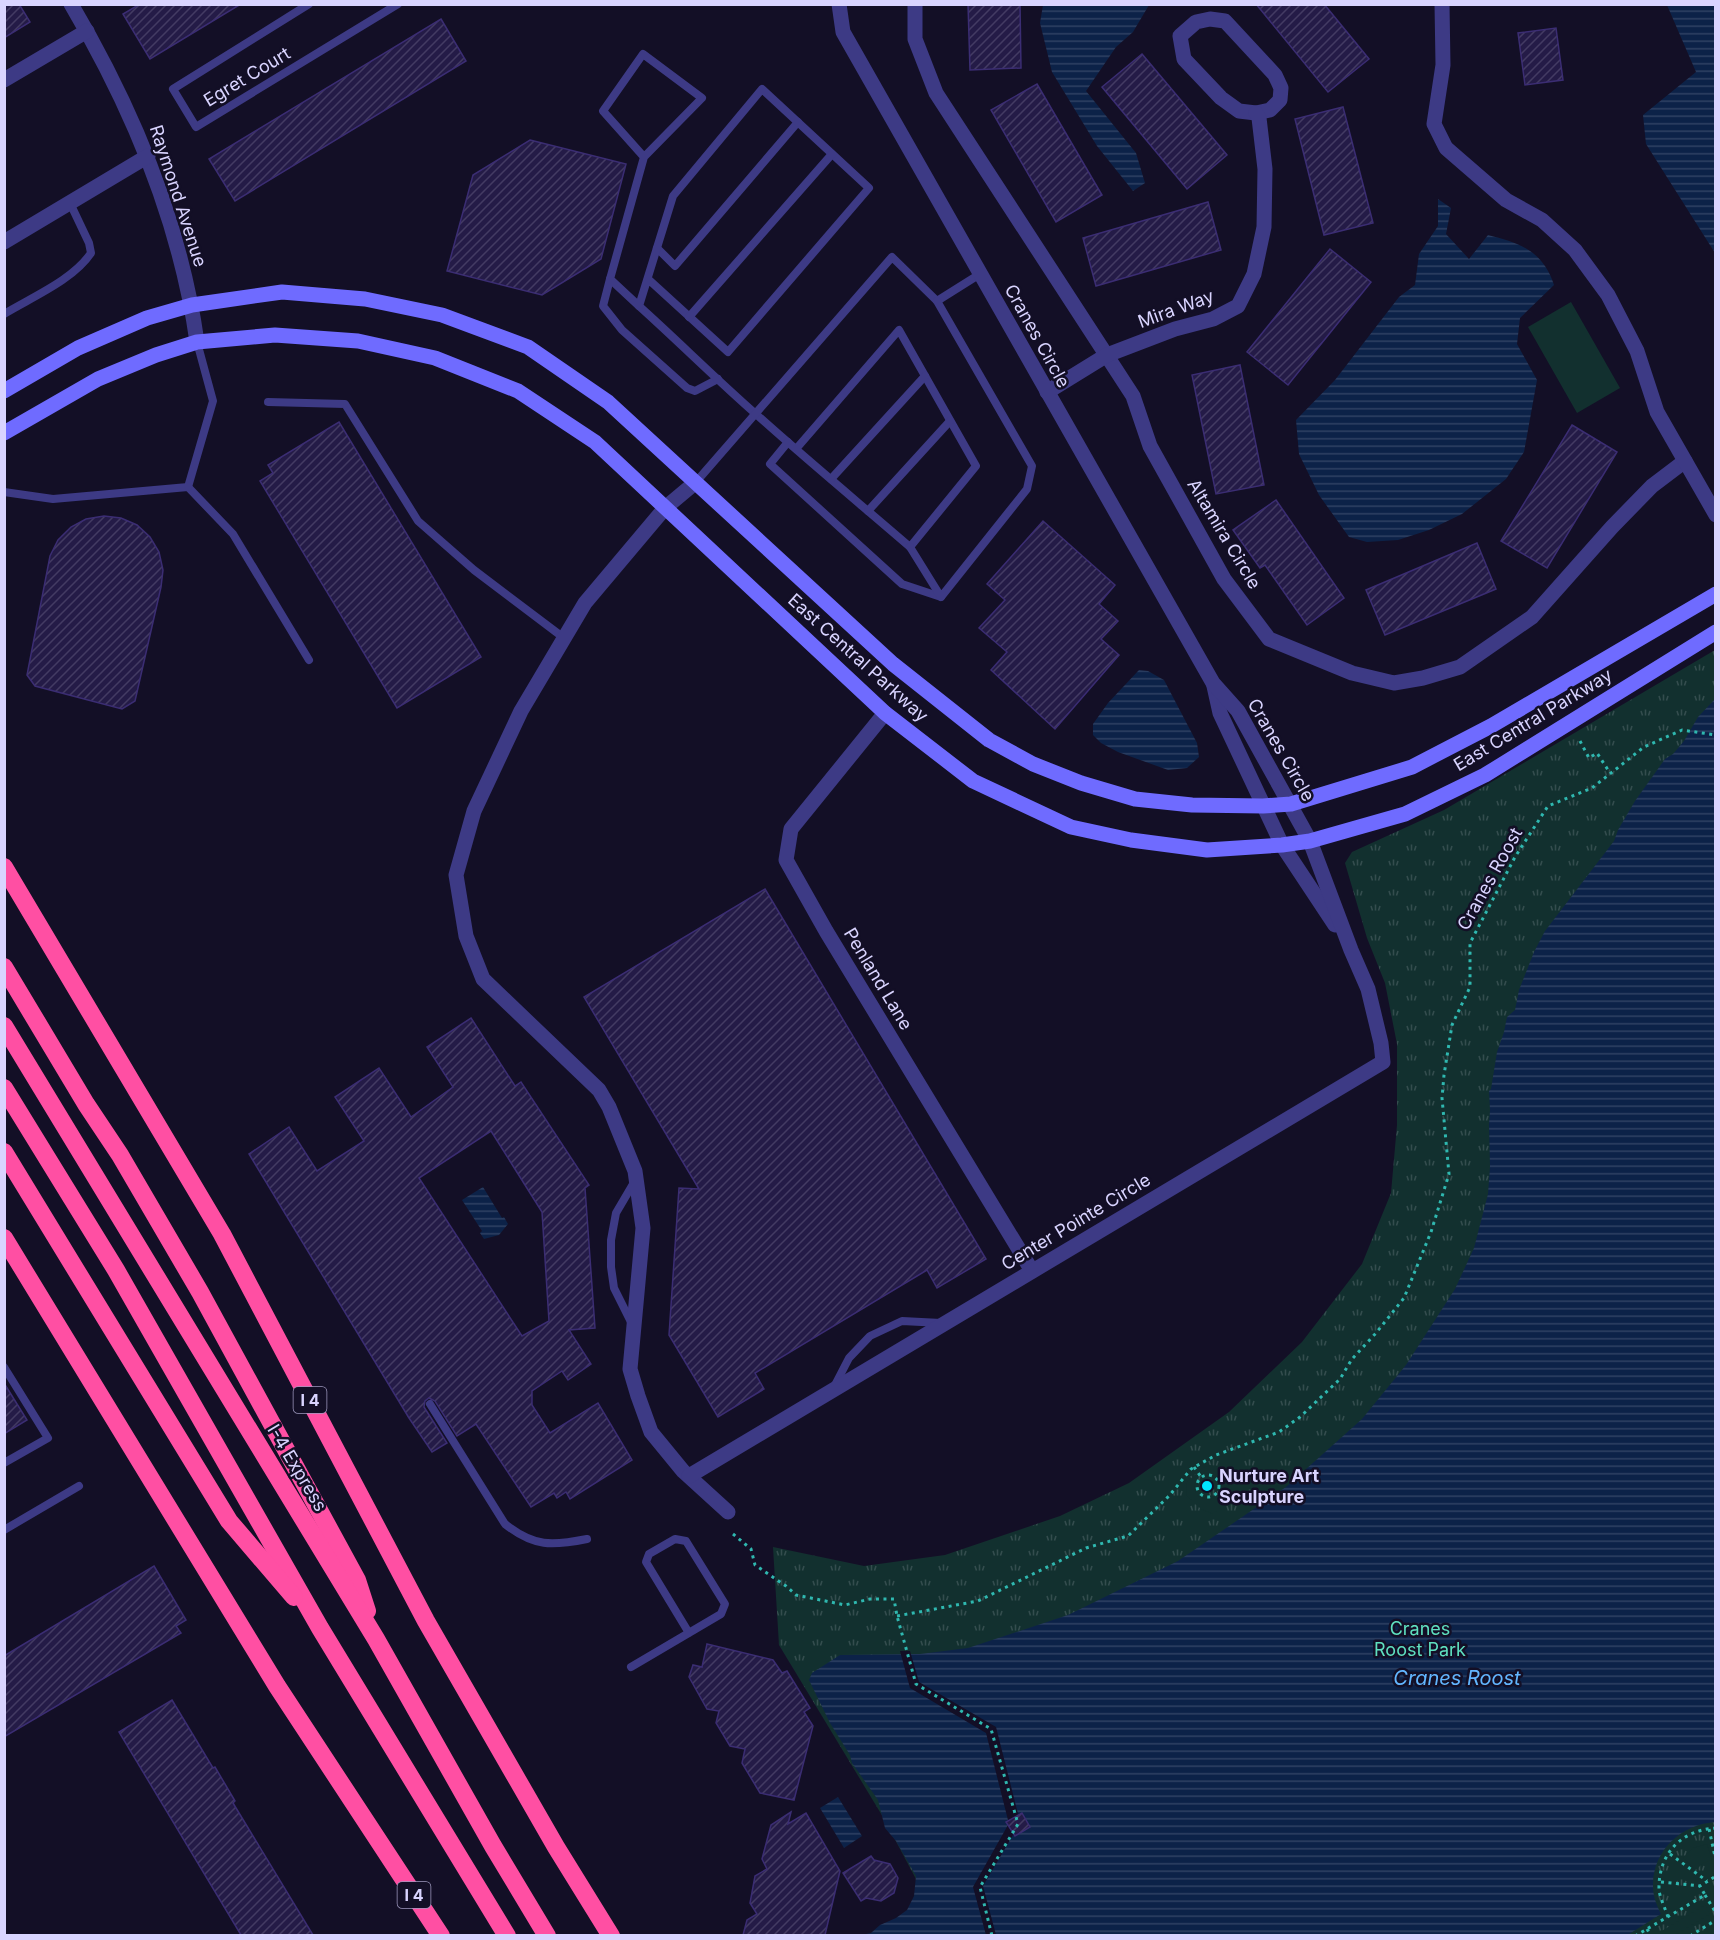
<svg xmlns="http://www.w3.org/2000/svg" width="1720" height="1940" font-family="Inter,sans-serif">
<defs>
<pattern id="grass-tufts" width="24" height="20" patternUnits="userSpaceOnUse" patternTransform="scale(1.5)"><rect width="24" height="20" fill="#12302f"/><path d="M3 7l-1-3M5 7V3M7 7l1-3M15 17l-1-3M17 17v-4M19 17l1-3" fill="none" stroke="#344d4e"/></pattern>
<pattern id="water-rules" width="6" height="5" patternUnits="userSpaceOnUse" patternTransform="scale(1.5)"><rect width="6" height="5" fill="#0c2248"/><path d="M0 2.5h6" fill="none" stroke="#2f4163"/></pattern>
<pattern id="building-hatch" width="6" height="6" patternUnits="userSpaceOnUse" patternTransform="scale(1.5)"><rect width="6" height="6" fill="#241b47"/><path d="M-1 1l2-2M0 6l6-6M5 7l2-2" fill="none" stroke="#433b63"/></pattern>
</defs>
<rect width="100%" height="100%" fill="#130f26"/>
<path fill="url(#grass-tufts)" d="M1715,650V1935H935L916,1879L883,1817L779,1645L773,1547L864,1566L945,1555L1060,1516L1129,1483L1229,1412L1302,1342L1362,1264L1391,1193L1397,1125V1044L1385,983L1367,938L1345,863L1352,852L1444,810Z"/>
<g fill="#12302f">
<path d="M1571,302L1620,388L1577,413L1528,327Z"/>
<path d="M1209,1465L1221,1467L1233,1492L1225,1505L1213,1514L1201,1509L1187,1496L1186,1483L1196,1474L1198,1477C1194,1483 1193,1491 1198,1496C1206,1501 1212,1501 1219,1494L1221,1484L1217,1476L1208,1473L1202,1475L1199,1470Z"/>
<path d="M1707,1844L1712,1860L1703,1863L1696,1870L1683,1858L1693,1848Z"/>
<path d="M1705,1905L1710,1914L1675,1935H1662L1660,1932Z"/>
</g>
<g fill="url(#water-rules)">
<path d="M1043,5H1149L1133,32L1116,47L1086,91L1136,153L1145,183L1133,191L1097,146L1052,72L1040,23Z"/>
<path d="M1667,5H1715V253L1646,144L1643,115L1696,72Z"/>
<path d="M1438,199L1451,208L1446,234L1469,259L1488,235C1520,243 1543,251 1554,285L1520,318L1517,344L1537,380L1524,452L1506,479L1462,514L1429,530L1398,540L1367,542L1349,537L1319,495L1299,454L1296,420L1335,380L1399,297L1415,285L1419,254L1438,226Z"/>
<path d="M1139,670L1148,671L1164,680L1197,743L1199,757L1187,768L1168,770L1118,752L1101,743L1093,735V724L1108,703Z"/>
<path d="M1715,699L1716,1822C1681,1824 1652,1851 1653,1887C1653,1896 1657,1906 1661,1914L1626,1936L861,1935L871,1933L880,1925L896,1918L907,1910L914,1896L916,1876L896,1841L885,1828L878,1800L852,1763L850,1755L830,1723L809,1680L812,1673L840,1655L920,1654L968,1648L1068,1615L1178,1561L1286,1487L1362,1419L1406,1365L1455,1289L1474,1248L1488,1194L1490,1167L1489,1125L1490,1110L1489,1091L1491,1089L1497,1052L1504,1032L1507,1017L1515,1010L1519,990L1534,952L1545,931L1614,841L1618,830L1635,801L1665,759L1673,754L1684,741L1698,717Z"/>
<path d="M483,1187L502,1218L504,1217L508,1224L499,1235L484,1239L480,1233L482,1231L462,1200Z"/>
<path d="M838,1797L862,1836L844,1848L820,1808Z"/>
</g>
<path fill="#130f26" d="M900,1651H910L919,1682L996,1727L1018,1814L1022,1813L1030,1827L1015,1836L1013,1835L983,1886L996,1935H986L973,1887L1008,1825L1006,1822L1008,1820L986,1733L910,1688Z"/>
<g fill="url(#building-hatch)" stroke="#3b2d73" stroke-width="1.5" fill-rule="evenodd">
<path d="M4,4H19L30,22L4,38Z"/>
<path d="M140,4H241L150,59L123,14Z"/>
<path d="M968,4H1020L1021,68L970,70Z"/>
<path d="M1256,4H1324L1369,59L1328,92Z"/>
<path d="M441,19L466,61L235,201L209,159Z"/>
<path d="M1556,28L1563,80L1525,85L1518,33Z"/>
<path d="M1142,54L1227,155L1187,189L1102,87Z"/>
<path d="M1037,84L1102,195L1056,222L991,110Z"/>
<path d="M1343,107L1373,223L1324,235L1295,119Z"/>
<path d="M530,140L626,164L601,259L542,295L447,271L473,175Z"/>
<path d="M1208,202L1221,250L1096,286L1083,238Z"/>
<path d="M1330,249L1371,282L1288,385L1247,352Z"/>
<path d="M1240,365L1264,485L1216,494L1192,375Z"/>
<path d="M339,422L481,657L397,708L260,481L273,473L268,465Z"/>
<path d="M1572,425L1617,452L1547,568L1501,541Z"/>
<path d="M1276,500L1344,598L1307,625L1265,565L1260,568L1233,530Z"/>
<path d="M104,516L121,518L137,525L150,537L159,552L163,570L161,587L135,701L122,709L35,686L27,675L50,556L58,540L71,527L86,519Z"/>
<path d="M1043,521L1115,585L1099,604L1118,621L1101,639L1119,655L1055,729L991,670L1007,652L979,628L1005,600L987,584Z"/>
<path d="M1477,543L1496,589L1385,635L1366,590Z"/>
<path d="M765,889L986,1259L937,1288L927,1270L755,1373L764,1389L718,1417L669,1335L679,1188L699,1189L584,997Z"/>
<path d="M471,1018L515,1086L521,1082L589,1185L585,1188L595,1328L569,1330L591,1364L568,1380L562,1371L532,1391V1405L550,1433L598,1403L632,1460L570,1499L566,1492L557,1498L554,1493L531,1507L476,1424L457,1436L435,1401L429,1398L425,1401L424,1407L447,1443L432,1452L409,1418L249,1154L289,1127L317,1171L364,1141L335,1097L379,1068L411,1117L453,1087L427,1047ZM491,1131L542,1212L549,1321L522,1336L419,1178Z"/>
<path d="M4,1383L27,1420L4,1434Z"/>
<path d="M154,1566L186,1620L176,1626L181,1633L4,1737V1656Z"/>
<path d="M707,1644L773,1660L782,1673L787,1671L810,1708L804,1712L813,1726L794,1800L760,1793L742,1763L745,1749L730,1746L716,1723L719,1711L707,1709L689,1677L693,1665L702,1667Z"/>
<path d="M172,1700L213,1768L215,1767L235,1801L233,1803L313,1935H241L119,1732Z"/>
<path d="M791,1812L788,1824L806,1813L840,1871L825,1935H743L747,1920L757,1914L750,1903L755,1876L767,1869L762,1859L771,1825Z"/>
<path d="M1022,1813L1030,1827L1015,1836L1006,1822Z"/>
<path d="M871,1856L874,1860L890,1864L898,1878L894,1893L881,1901L866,1898L861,1901L843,1873Z"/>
</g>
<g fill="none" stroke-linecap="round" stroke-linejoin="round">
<g stroke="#2fb8b0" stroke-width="3" stroke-dasharray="3 4.5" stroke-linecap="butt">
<path d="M1580,741L1589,758L1597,753L1610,773"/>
<path d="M1194,1467L1201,1477"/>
<circle cx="1208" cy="1486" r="11"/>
<path d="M733,1534L751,1549L755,1565L786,1586L796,1595L845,1605L870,1599H894L897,1616L916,1684L991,1729L1018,1824L980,1887L992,1936"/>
<path d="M897,1616L978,1601L1086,1548L1128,1536L1169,1496L1191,1469L1216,1455L1279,1432L1300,1417L1340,1379L1352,1359L1376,1333L1404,1298L1431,1232L1449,1174L1442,1098L1444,1075L1452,1025L1470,987V943L1515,857L1548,806L1592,788L1644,747L1682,730L1716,735"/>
<path d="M1709,1829L1716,1861"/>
<path d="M1670,1854L1707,1881"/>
<path d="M1661,1882L1700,1886"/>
<path d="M1705,1895L1716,1913"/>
<path d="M1668,1917C1665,1908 1660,1898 1659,1890C1658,1854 1681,1830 1716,1828"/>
<path d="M1647,1929L1651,1936"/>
<path d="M1635,1936L1705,1895L1700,1886L1716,1876"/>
<path d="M1690,1936L1716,1920"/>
</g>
<g stroke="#3d3a85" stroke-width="8">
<path d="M309,4L173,89L196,127L398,4"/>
<path d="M657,248L675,266L798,122"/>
<path d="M610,279L603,306L622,330L687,388L695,391L718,379"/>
<path d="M648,279L728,352L869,188L762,89L673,196L639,306C679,342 717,380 757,415C807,460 859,503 910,547L976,466L899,330L796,449"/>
<path d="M639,306L610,279L644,157L603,111L643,54L702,98L644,157"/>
<path d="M4,314C32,297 73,280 91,253L89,243L70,203"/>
<path d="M689,317L832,154"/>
<path d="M268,402L345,404L418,521L474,570L564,638"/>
<path d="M788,442L770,464L902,584L941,597"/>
<path d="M831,479L925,376"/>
<path d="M696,482L892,257L937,301L980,274"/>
<path d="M188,487L233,534L309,660"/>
<path d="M4,492L53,499L188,487L213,401L197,342"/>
<path d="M868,511L950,421"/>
<path d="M910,547L941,597L1027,489L1032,466L937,301"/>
<path d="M632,1324L614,1288L611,1267V1240L616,1213L636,1179"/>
<path d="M4,1367L48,1438L4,1463"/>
<path d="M834,1387L849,1358L870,1336L902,1321L941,1323"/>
<path d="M430,1404L505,1524C534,1547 552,1546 587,1539"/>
<path d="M4,1530L79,1486"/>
<path d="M631,1667L721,1614L725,1604L686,1541L675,1539L649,1554L646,1562L689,1633"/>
</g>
<g stroke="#3d3a85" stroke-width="15">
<path d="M71,4C133,109 180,221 197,342"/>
<path d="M915,4V39L936,93L1133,396L1150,446L1224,579L1269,639L1352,673L1394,683L1423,678L1460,667L1532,617L1612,527L1652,486L1685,461"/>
<path d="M1442,4L1443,65L1434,124L1446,148L1506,200L1542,220L1575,250L1608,295L1637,351L1657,412L1716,515"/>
<path d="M1210,19L1225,21L1275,75L1281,88L1280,100L1270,110L1256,113L1239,111L1221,98L1184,59L1180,36L1196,22Z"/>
<path d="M4,80L87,31"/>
<path d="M4,242L148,156"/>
<path d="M1047,392L1107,355L1175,329L1213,319L1238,306L1254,274L1264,227L1265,169L1259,118L1256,113"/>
<path d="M696,482L665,508L585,603L521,711L474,811L456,875L466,936L483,979L599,1090L609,1107L635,1171L643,1228L630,1369L638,1396L651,1432L683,1471L728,1512"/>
<path d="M1214,686L1220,713L1282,845L1335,925"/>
<path d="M885,713L791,829L786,860L826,931L1032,1271"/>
<path d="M689,1476L1383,1062L1381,1043L1368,989L1351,950L1310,841L1238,711L1213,683L843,32L839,4"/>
</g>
<g stroke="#6f6bff" stroke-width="15">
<path d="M4,391L78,348L147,318L192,305L282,292L365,299L442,315L528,347L608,402L893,664L989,740L1033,764L1081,783L1135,799L1192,805L1263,806L1291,804L1412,767L1491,726L1716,594"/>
<path d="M4,433L98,379L156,355L197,342L275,335L358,341L435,358L518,391L595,442L885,713L973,781L1071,827L1131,840L1207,850L1282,845L1310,841L1405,814L1485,775L1716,632"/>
</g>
<g stroke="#ff4fa3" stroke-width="18">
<path d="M4,867L222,1234L426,1621L556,1847L611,1936"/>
<path d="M4,967L86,1104L120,1155L200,1292L357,1580L367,1611"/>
<path d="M4,1026L376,1639L493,1846L547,1936"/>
<path d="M4,1088L116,1270L320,1628L507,1936"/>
<path d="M4,1152L229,1521L294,1597"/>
<path d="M4,1238L277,1686L441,1936"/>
</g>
</g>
<circle fill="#00e5ff" stroke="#130f26" stroke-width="2" cx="1207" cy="1486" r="6"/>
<g text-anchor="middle" stroke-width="5" stroke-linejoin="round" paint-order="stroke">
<g fill="#130f26" stroke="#9e99be" stroke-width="1.5">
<rect x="293.5" y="1387" width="33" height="26" rx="4.5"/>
<rect x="397.5" y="1882" width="33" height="26" rx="4.5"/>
</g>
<g font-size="16" font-weight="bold" fill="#d9d4ff">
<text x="310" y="1406">I 4</text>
<text x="414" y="1901">I 4</text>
</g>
<g font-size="18" fill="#d9d4ff" stroke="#130f26">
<text transform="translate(247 77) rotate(-31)" y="6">Egret Court</text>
<text transform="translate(178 196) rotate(72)" y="6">Raymond Avenue</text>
<text transform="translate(1176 309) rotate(-20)" y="6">Mira Way</text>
<text transform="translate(1037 336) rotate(61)" y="6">Cranes Circle</text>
<text transform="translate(1224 534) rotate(59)" y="6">Altamira Circle</text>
<text transform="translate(858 658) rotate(42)" y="6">East Central Parkway</text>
<text transform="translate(1533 720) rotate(-31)" y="6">East Central Parkway</text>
<text transform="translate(1281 750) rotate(60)" y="6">Cranes Circle</text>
<text transform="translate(1490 879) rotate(-61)" y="6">Cranes Roost</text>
<text transform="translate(878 979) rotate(59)" y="6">Penland Lane</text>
<text transform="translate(1076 1222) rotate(-31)" y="6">Center Pointe Circle</text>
<text transform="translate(297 1468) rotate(59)" y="6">I-4 Express</text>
</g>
<g font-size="18" font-weight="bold" fill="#d9d4ff" stroke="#130f26" text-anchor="start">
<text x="1219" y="1482">Nurture Art<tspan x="1219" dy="21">Sculpture</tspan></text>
</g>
<g font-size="18" fill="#5fe0c0" stroke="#130f26">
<text x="1420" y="1635">Cranes<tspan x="1420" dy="21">Roost Park</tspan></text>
</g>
<g font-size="20" font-style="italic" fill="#62b6ff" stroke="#130f26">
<text x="1457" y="1685">Cranes Roost</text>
</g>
</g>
<rect width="1720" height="1940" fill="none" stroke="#d9d4ff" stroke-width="12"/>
</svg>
